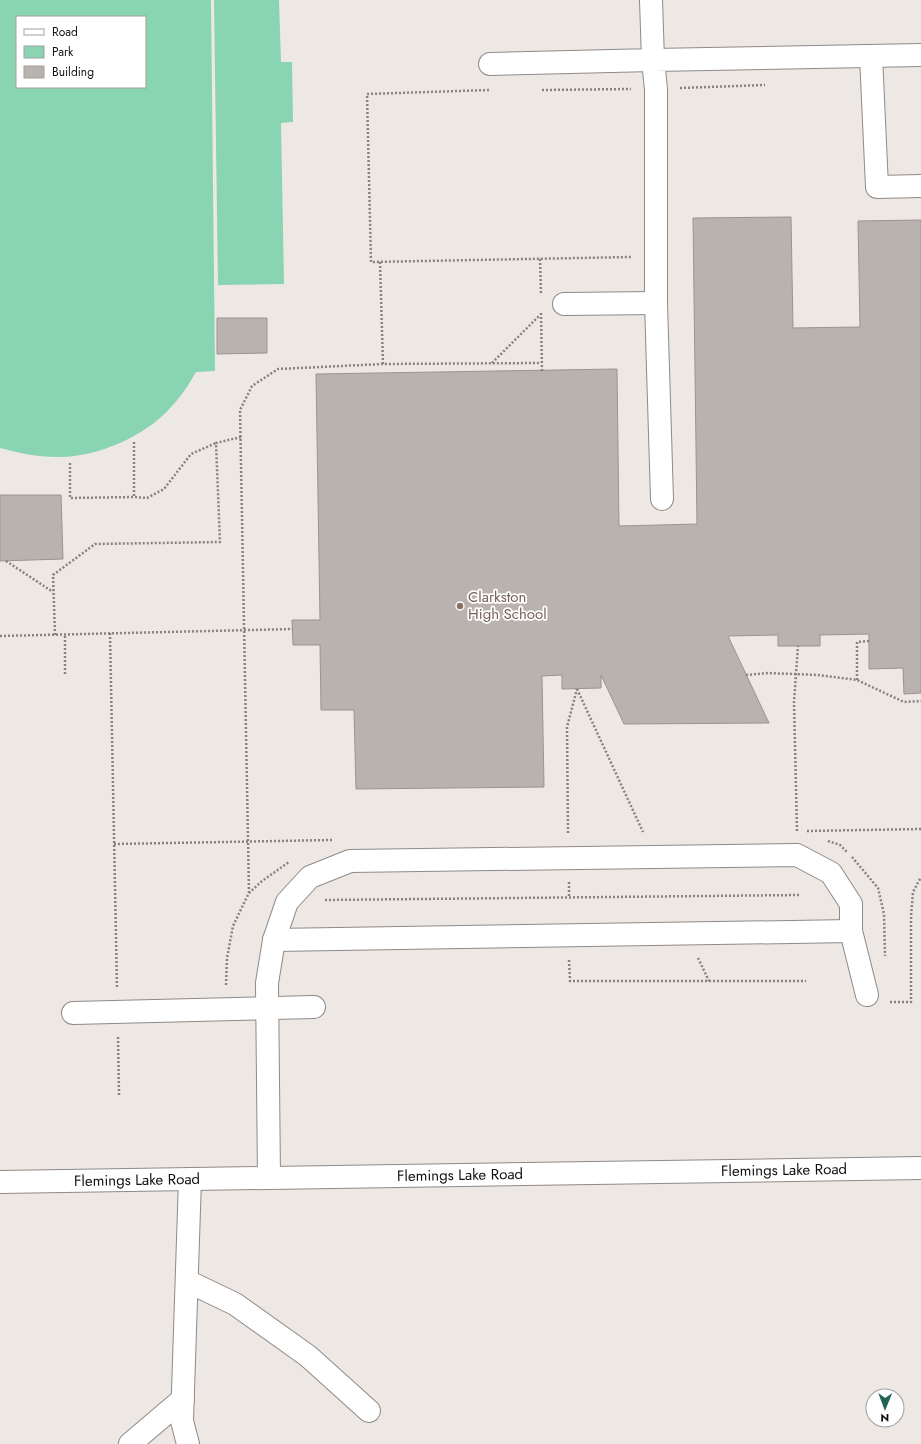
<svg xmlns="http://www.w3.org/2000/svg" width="921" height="1444" font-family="Jost,sans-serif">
<rect width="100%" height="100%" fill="#eee8e5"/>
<g fill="#89d4b1" fill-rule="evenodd">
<path d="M0,0H211L215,371L196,372C189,384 181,397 171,407C146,436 96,458 57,457C37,457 19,453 0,448ZM17,17H145V87H17Z"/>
<path d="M214,0H279L281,62H292L293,122L281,123L284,284L218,285Z"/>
</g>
<g fill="#b9b3b0" stroke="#999391">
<path d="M791,217L793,328L860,327L858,221L921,220V693L904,694L903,668L869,669V634L820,635V646H778V635L728,636L769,723L624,724L601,675V688L562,689V675L542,676L544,787L356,789L354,710H321L320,645H293L292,620H320L316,374L617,369L619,526L697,524L693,218Z"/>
<path d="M217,318H267V353L217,354Z"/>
<path d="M0,495H61L63,559L0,561Z"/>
</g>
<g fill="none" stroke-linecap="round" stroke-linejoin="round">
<defs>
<g id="minor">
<path d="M871,56L877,187L921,186"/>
<path d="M490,64L653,60L651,0"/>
<path d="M564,304L656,303"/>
<path d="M662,499L656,303V89L653,60L921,55"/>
<path d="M274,940L851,931"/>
<path d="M73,1013L314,1007"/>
<path d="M269,1178L267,983L274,940L287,902L310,877L350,861L797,855L831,873L851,904V931L867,995"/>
<path d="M0,1182L921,1168"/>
<path d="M187,1281L235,1304L308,1356L369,1411"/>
<path d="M130,1444L183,1399"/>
<path d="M188,1444L182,1421L190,1179"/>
</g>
</defs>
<use href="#minor" stroke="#8f8a87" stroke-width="24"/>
<g stroke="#86827f" stroke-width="2.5" stroke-dasharray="2 2" stroke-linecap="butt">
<path d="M680,88L765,85"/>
<path d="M489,90L367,94L371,262L631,257"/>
<path d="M542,90L631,89"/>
<path d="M540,259L541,294"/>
<path d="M380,262L383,364"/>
<path d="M541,313L542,371"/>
<path d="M492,363L540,315"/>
<path d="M134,442V497L147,498L164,489L191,454L216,443"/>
<path d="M70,463V498L134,497"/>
<path d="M6,561L53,592"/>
<path d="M110,633L117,988"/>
<path d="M55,635L53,575L95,544L220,542L216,443L241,437"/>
<path d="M0,636L293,629"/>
<path d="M65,674V634"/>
<path d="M746,675L768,673L818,675L857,680L904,702L921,701"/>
<path d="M857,680V642L869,641"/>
<path d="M577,689L643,832"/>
<path d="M797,831L794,702L798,646"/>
<path d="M807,831L921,829"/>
<path d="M568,833L567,727L577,689"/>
<path d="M828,841L840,845L847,852"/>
<path d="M114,844L332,840"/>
<path d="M852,857L878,888L884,914L885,956"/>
<path d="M569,882V897"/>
<path d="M249,893L240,410L252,386L278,369L383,364L541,363"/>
<path d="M325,900L799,895"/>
<path d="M698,958L709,981"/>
<path d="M569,960L570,981H806"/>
<path d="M226,985L227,958L233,926L244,903L249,893L262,881L289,862"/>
<path d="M890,1002H911V916L913,892L921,877"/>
<path d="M118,1037L119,1095"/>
</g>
<use href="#minor" stroke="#fff" stroke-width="22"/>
</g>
<circle fill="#8d6e63" stroke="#fff" stroke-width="1.5" cx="460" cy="606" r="4"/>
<g text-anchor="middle" stroke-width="3.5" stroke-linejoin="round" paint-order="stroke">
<g font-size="15" fill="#785e54" stroke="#fff" text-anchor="start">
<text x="468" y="602">Clarkston<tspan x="468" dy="17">High School</tspan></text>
</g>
<g font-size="15" fill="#13110f" stroke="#fff">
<text transform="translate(784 1170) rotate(-1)" y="5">Flemings Lake Road</text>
<text transform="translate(460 1175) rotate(-1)" y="5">Flemings Lake Road</text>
<text transform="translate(137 1180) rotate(-1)" y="5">Flemings Lake Road</text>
</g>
</g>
<rect x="16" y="16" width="130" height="72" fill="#ffffff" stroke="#a1a09f"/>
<rect x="24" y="29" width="20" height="6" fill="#ffffff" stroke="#a1a09f"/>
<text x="52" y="36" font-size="12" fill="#13110f">Road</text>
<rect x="24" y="46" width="20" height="12" fill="#89d4b1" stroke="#a1a09f"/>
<text x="52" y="56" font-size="12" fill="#13110f">Park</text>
<rect x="24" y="66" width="20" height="12" fill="#b9b3b0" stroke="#a1a09f"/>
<text x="52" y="76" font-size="12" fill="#13110f">Building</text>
<g transform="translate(885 1408) rotate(181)"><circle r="19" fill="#ffffff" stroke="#a1a09f"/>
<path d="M0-3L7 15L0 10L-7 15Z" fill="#216455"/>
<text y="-6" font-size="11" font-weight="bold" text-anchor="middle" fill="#13110f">N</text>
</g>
</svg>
